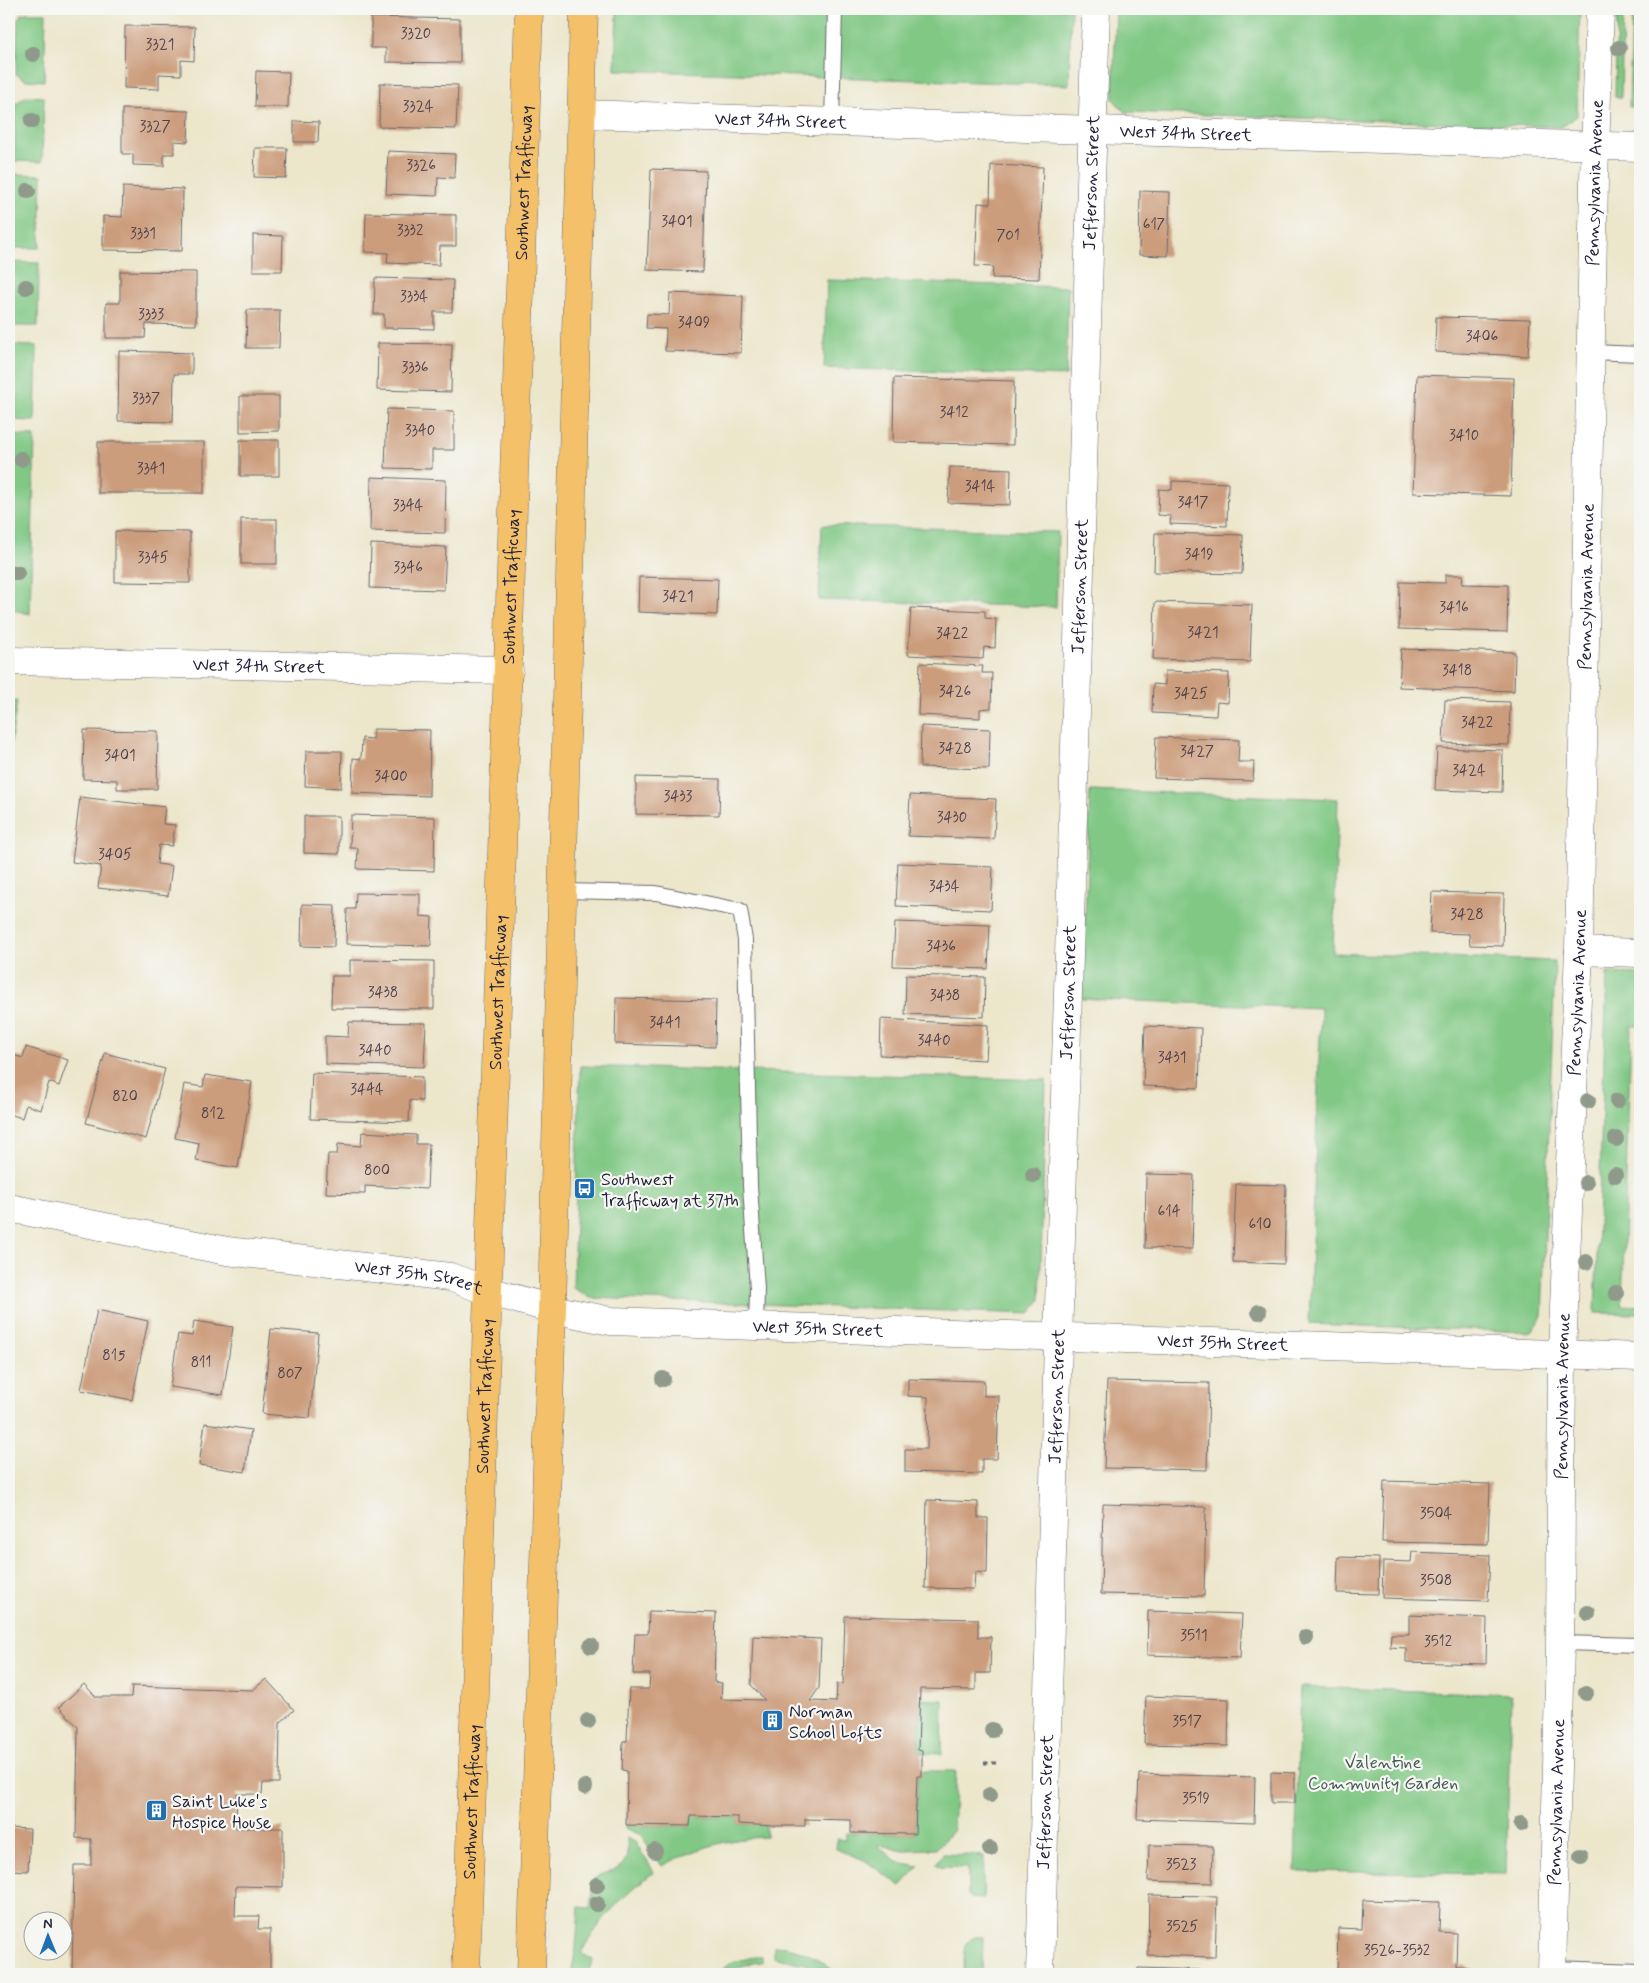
<svg xmlns="http://www.w3.org/2000/svg" width="1649" height="1983" font-family="Mynerve,sans-serif">
<rect width="100%" height="100%" fill="#f6f6f2"/>
<filter id="ink" filterUnits="userSpaceOnUse"><feTurbulence type="fractalNoise" baseFrequency=".02" numOctaves="2"/><feDisplacementMap in="SourceGraphic" scale="10" xChannelSelector="R" yChannelSelector="G"/><feConvolveMatrix kernelMatrix="1 2 1 2 8 2 1 2 1" color-interpolation-filters="sRGB"/></filter>
<filter id="wash" filterUnits="userSpaceOnUse"><feTurbulence type="fractalNoise" baseFrequency=".0096" numOctaves="4" result="noise"/><feDisplacementMap in="SourceGraphic" scale="20" xChannelSelector="R" yChannelSelector="G"/><feGaussianBlur stdDeviation="1.12" result="paint"/><feColorMatrix in="noise" values="0 0 0 0 0 0 0 0 0 0 0 0 0 0 0 0 0 1.4 0 .05"/><feComposite in="paint" operator="in"/></filter>
<g filter="url(#wash)">
<rect width="100%" height="100%" fill="#ece6cb"/>
<g fill="#80c884" stroke="#517560">
<path d="M617,9H1071L1069,85L615,70Z"/>
<path d="M1116,9H1580L1577,116L1562,127L1125,112L1113,99Z"/>
<path d="M1617,9H1623L1621,98L1615,97Z"/>
<path d="M1632,9H1640V107H1629Z"/>
<path d="M26,13H46L44,81L26,80L16,74L18,19L22,14Z"/>
<path d="M27,96L44,97L42,162L14,161L16,103Z"/>
<path d="M14,174L42,175L40,248H12Z"/>
<path d="M11,262L39,263L38,326H10Z"/>
<path d="M827,280L1068,287L1066,376L824,368Z"/>
<path d="M10,345L37,346L35,421L9,420Z"/>
<path d="M9,435L35,436L30,614L9,609Z"/>
<path d="M822,525L1058,532L1056,607L819,600Z"/>
<path d="M17,701L9,755V702Z"/>
<path d="M1090,790L1338,799L1333,953L1555,961L1542,1318L1530,1332L1309,1324L1321,1008L1082,999Z"/>
<path d="M1607,973L1640,974V1026H1631L1622,1305L1640,1306V1314L1595,1313Z"/>
<path d="M580,1066L1046,1080L1040,1300L1030,1314L590,1298L573,1288Z"/>
<path d="M1300,1687L1511,1694L1506,1874L1295,1871Z"/>
<path d="M920,1699L943,1700L942,1754L922,1753V1751L918,1750Z"/>
<path d="M921,1771H956L953,1830L936,1849L904,1850L879,1845L878,1847L898,1862L919,1866L901,1886L864,1860L836,1849L837,1839L845,1840L846,1833H851L915,1834L917,1776H921Z"/>
<path d="M691,1816L738,1817V1824L766,1825V1837C729,1838 694,1849 662,1866L641,1835L625,1828L626,1825L690,1826Z"/>
<path d="M627,1838L635,1842L654,1872C624,1894 599,1920 581,1953L593,1960L587,1974H571L576,1947L579,1907L591,1908L594,1879C599,1875 603,1874 609,1872C628,1867 628,1854 627,1838Z"/>
<path d="M943,1854L984,1856L983,1899L971,1898L968,1895V1868L940,1867L936,1864Z"/>
<path d="M975,1937H983L982,1974H964C965,1961 961,1943 975,1937Z"/>
<path d="M774,1946C798,1946 821,1959 837,1974H821L804,1964L774,1957Z"/>
<path d="M754,1957H762V1962C744,1962 730,1974 714,1974L733,1962Z"/>
</g>
<g id="blocks">
<g fill="#cc9d7d">
<path d="M371,17L460,19V63L386,62V48H371Z"/>
<path d="M125,26L195,27L194,61L181,60V75L159,74V89L124,88Z"/>
<path d="M256,71L289,72L288,107H255Z"/>
<path d="M380,83L458,85L456,129L379,127Z"/>
<path d="M122,109L189,111L188,142L174,141V154H164V166L133,165V154H122Z"/>
<path d="M294,121L319,122L318,142H294Z"/>
<path d="M255,148H287L286,178L254,177Z"/>
<path d="M388,151L455,154L454,178L438,177L437,196L386,194Z"/>
<path d="M991,165L1043,167L1039,279L992,278L993,267L975,266L978,203L990,204Z"/>
<path d="M651,169L706,171L703,272L647,270Z"/>
<path d="M123,187L183,189L182,251L103,250V216L122,217Z"/>
<path d="M1140,191L1170,192L1168,256L1139,255Z"/>
<path d="M366,213L456,215V246H440L439,265L387,263L388,253L365,252Z"/>
<path d="M253,235L283,236L282,271H253Z"/>
<path d="M120,271L196,272V325L146,324L145,338H106V303H120Z"/>
<path d="M375,278L453,280L452,312H434V329L384,328V314H374Z"/>
<path d="M670,293L743,296L741,353L665,351L666,329L646,328L647,314L669,315Z"/>
<path d="M247,310H280L279,348H246Z"/>
<path d="M1436,317L1530,319L1528,356L1435,352Z"/>
<path d="M378,343L452,344L451,392L377,390Z"/>
<path d="M119,351L192,353V374H174L173,422L118,421Z"/>
<path d="M1417,375L1514,378L1511,496L1413,493Z"/>
<path d="M894,378L1014,381L1013,445L893,442Z"/>
<path d="M240,396H279V431L240,432Z"/>
<path d="M387,409L454,411V450H432V469L385,468Z"/>
<rect x="240" y="440" width="39" height="36"/>
<rect x="98" y="442" width="106" height="51"/>
<path d="M950,467L1011,469L1010,505L948,503Z"/>
<path d="M371,477L446,480L445,533L370,531Z"/>
<path d="M1172,481L1228,483L1227,526L1170,524L1171,516L1158,515L1159,489L1172,490Z"/>
<rect x="241" y="519" width="36" height="45"/>
<path d="M115,531L190,532V583L115,582Z"/>
<path d="M1155,533L1243,535L1242,574L1154,572Z"/>
<path d="M371,544L446,547L444,590L370,588Z"/>
<path d="M1445,575H1463L1462,584L1508,585L1507,632L1399,629L1400,582L1445,583Z"/>
<path d="M639,577L718,579L717,615L638,612Z"/>
<path d="M1155,602L1252,605L1250,662L1153,659Z"/>
<path d="M911,608L985,611V618L996,619L995,648L984,647L983,659L908,655Z"/>
<path d="M1401,649L1515,652L1514,691L1399,687Z"/>
<path d="M920,663L983,666L982,673H992L991,708L980,709V718L918,715Z"/>
<path d="M1165,671L1229,673L1228,703L1217,702L1216,716L1152,713L1153,684L1165,685Z"/>
<path d="M1445,700L1510,702L1509,745L1443,743Z"/>
<path d="M921,726L990,729L989,769L920,767Z"/>
<path d="M373,729L430,730L429,796L352,793L353,758L361,759L362,738L373,739Z"/>
<path d="M84,730L158,731L157,789H117V780L83,779Z"/>
<path d="M1156,737L1239,740L1238,762H1254L1253,781L1154,778Z"/>
<path d="M1437,748L1503,750L1502,792L1435,790Z"/>
<path d="M306,751H342L341,788L305,786Z"/>
<path d="M636,777L720,779L719,815L636,814Z"/>
<path d="M910,795L996,799L994,839L908,836Z"/>
<path d="M80,797L165,807L163,824L175,825L172,846L159,845L157,864L172,866L168,896L98,888L101,866L72,862Z"/>
<path d="M351,815L435,817L434,871L357,869L358,848H350Z"/>
<path d="M304,816H339V854L304,853Z"/>
<path d="M898,863L993,867L991,910L896,906Z"/>
<path d="M1432,892L1504,894L1503,946L1470,945L1469,934L1430,933Z"/>
<path d="M356,893L420,894V916L432,917L431,946L346,944L347,909H355Z"/>
<path d="M302,904L335,905L334,947L301,946Z"/>
<path d="M895,922L990,925L988,969L893,966Z"/>
<path d="M350,960L434,961V1009L331,1008L332,976H350Z"/>
<path d="M906,975L985,977L984,1017L905,1014Z"/>
<path d="M616,998L716,1000L715,1047L615,1044Z"/>
<path d="M881,1019L988,1025L986,1060L880,1055Z"/>
<path d="M349,1022L426,1023L424,1067L325,1064V1036L348,1037Z"/>
<path d="M1145,1026L1201,1028L1199,1088L1143,1086Z"/>
<path d="M26,1047L68,1060L59,1086L49,1082L41,1110L26,1105L22,1118L9,1114V1054L23,1058Z"/>
<path d="M105,1053L165,1069L146,1139L86,1123Z"/>
<path d="M312,1073L422,1077V1101L410,1100L409,1122L310,1119Z"/>
<path d="M205,1075L252,1082L238,1168L196,1161L199,1143L175,1138L184,1084L203,1087Z"/>
<path d="M362,1132L416,1135V1144H429L427,1189L365,1186V1194L326,1193L328,1154H337L338,1144L361,1146Z"/>
<path d="M1146,1174L1194,1175L1192,1249L1145,1248Z"/>
<path d="M1236,1184L1286,1185L1284,1264L1233,1262Z"/>
<path d="M97,1310L148,1321L132,1400L81,1390Z"/>
<path d="M194,1321L233,1327L223,1395L170,1387L178,1334L192,1336Z"/>
<path d="M271,1329L318,1333L310,1418L262,1414Z"/>
<path d="M908,1379L984,1381V1396H999L997,1459H982V1474L905,1472V1449H927L928,1397L908,1396Z"/>
<path d="M1107,1381L1209,1383L1207,1470L1104,1468Z"/>
<path d="M205,1423L251,1430L245,1472L199,1465Z"/>
<path d="M1384,1481L1490,1484L1488,1544L1382,1542Z"/>
<path d="M927,1500L978,1502V1518H988L987,1573L975,1572L974,1589L925,1588Z"/>
<path d="M1103,1504L1206,1507L1204,1596L1101,1594Z"/>
<path d="M1412,1552L1490,1555L1488,1601L1382,1598L1383,1561L1411,1562Z"/>
<path d="M1338,1557L1379,1558L1378,1594L1337,1593Z"/>
<path d="M649,1611L716,1613L714,1682L722,1683L721,1699L765,1700L751,1685L753,1636L821,1639L819,1688L810,1701L836,1702L837,1684H843L845,1616L978,1619V1637H991L990,1673H976V1690L920,1689L918,1750L922,1751V1776H917L915,1834L851,1833V1820L805,1819V1826H774L738,1824V1817L691,1816L690,1826L626,1825L627,1771L622,1770L623,1741H627L629,1689H649L650,1674H633L635,1634H648Z"/>
<path d="M1148,1611L1242,1614L1240,1658L1147,1655Z"/>
<path d="M1409,1615L1487,1618L1486,1664L1406,1662V1648L1390,1647L1391,1634H1409Z"/>
<path d="M266,1679L294,1710L280,1723L279,1783H263L262,1794H237L236,1828H283V1887L236,1886L235,1916H259L258,1929H270V1974H72L74,1865H91V1839L76,1838L78,1727L59,1707L84,1684L96,1697H131L132,1686L253,1690Z"/>
<path d="M1146,1696L1229,1699L1228,1746L1144,1744Z"/>
<path d="M1271,1772L1295,1773V1803H1271Z"/>
<path d="M1139,1774L1255,1777L1254,1823L1137,1819Z"/>
<path d="M9,1828L30,1829L28,1871L9,1870Z"/>
<path d="M1149,1845L1213,1846L1212,1883L1148,1881Z"/>
<path d="M1149,1895L1217,1896L1215,1957L1148,1955Z"/>
<path d="M1363,1900L1440,1902L1439,1932L1457,1933L1456,1966L1469,1967V1974H1337L1338,1928L1362,1929Z"/>
<path d="M1138,1968L1206,1970V1974H1137Z"/>
</g>
</g>
</g>
<g filter="url(#ink)">
<use href="#blocks" fill-opacity="0" stroke="#69676d" stroke-width="1"/>
<g fill="none" stroke-linecap="round" stroke-linejoin="round">
<defs>
<g id="lane">
<path d="M832,122L835,9"/>
<path d="M1591,352L1640,354"/>
<path d="M563,891L656,893L740,910L745,940L750,1186L757,1289L756,1327"/>
<path d="M1560,1643L1640,1645"/>
<path d="M1552,1968L1640,1971"/>
</g>
<g id="street">
<path id="s1" d="M581,114L1640,147"/>
<path id="s2" d="M9,661L509,670"/>
<path d="M1579,951L1640,953"/>
<path id="s3" d="M9,1208L227,1251L450,1277L488,1291L552,1309L611,1321L1640,1357"/>
<path id="s4" d="M1040,1974L1096,9"/>
<path id="s5" d="M1552,1974L1560,1643L1562,1354L1579,951L1594,180L1600,9"/>
</g>
<g id="primary">
<path id="s6" d="M466,1974L529,9"/>
<path d="M531,1974L552,1309L584,9"/>
</g>
</defs>
<use href="#lane" stroke="#69676d" stroke-width="16"/>
<use href="#street" stroke="#69676d" stroke-width="29"/>
<use href="#primary" stroke="#69676d" stroke-width="29"/>
<path stroke="#69676d" stroke-width="3" stroke-dasharray="4 4" stroke-linecap="butt" d="M984,1763H996"/>
<use href="#lane" stroke="#fff" stroke-width="14"/>
<use href="#street" stroke="#fff" stroke-width="28"/>
<use href="#primary" stroke="#f4c16a" stroke-width="28"/>
</g>
<g fill="#8f9a8a">
<circle cx="1619" cy="48" r="8"/>
<circle cx="33" cy="54" r="8"/>
<circle cx="32" cy="121" r="8"/>
<circle cx="28" cy="191" r="8"/>
<circle cx="26" cy="287" r="8"/>
<circle cx="21" cy="459" r="8"/>
<circle cx="17" cy="573" r="8"/>
<circle cx="1588" cy="1101" r="8"/>
<circle cx="1617" cy="1101" r="8"/>
<circle cx="1616" cy="1139" r="8"/>
<circle cx="1033" cy="1175" r="8"/>
<circle cx="1615" cy="1175" r="8"/>
<circle cx="1586" cy="1183" r="8"/>
<circle cx="1586" cy="1262" r="8"/>
<circle cx="1616" cy="1293" r="8"/>
<circle cx="1259" cy="1312" r="8"/>
<circle cx="663" cy="1379" r="8"/>
<circle cx="1588" cy="1613" r="8"/>
<circle cx="1306" cy="1637" r="8"/>
<circle cx="591" cy="1646" r="8"/>
<circle cx="1586" cy="1693" r="8"/>
<circle cx="588" cy="1721" r="8"/>
<circle cx="992" cy="1730" r="8"/>
<circle cx="585" cy="1787" r="8"/>
<circle cx="990" cy="1795" r="8"/>
<circle cx="1521" cy="1824" r="8"/>
<circle cx="990" cy="1849" r="8"/>
<circle cx="655" cy="1851" r="8"/>
<circle cx="1581" cy="1857" r="8"/>
<circle cx="597" cy="1885" r="8"/>
<circle cx="597" cy="1904" r="8"/>
</g>
</g>
<defs>
<symbol id="bus-square" viewBox="-11 -11 22 22"><rect x="-9" y="-9" width="18" height="18" rx="4" fill="#1f6fb2" stroke="#f6f6f2"/><path d="M-5-6H5V4H4V6H2V4H-2V6H-4V4H-5ZM-3.5-4V0h7V-4ZM-3.5 1.2v1.5H-2V1.2ZM2 1.2v1.5H3.5V1.2Z" fill="#fff"/></symbol>
<symbol id="building-square" viewBox="-11 -11 22 22"><rect x="-9" y="-9" width="18" height="18" rx="4" fill="#1f6fb2" stroke="#f6f6f2"/><path d="M-4-6H4V6H1V3H-1V6H-4ZM-2.5-4.3h1.7v1.8h-1.7ZM.8-4.3h1.7v1.8H.8ZM-2.5-1h1.7V.8h-1.7ZM.8-1h1.7V.8H.8Z" fill="#fff"/></symbol>
</defs>
<g fill-rule="evenodd">
<use href="#bus-square" x="572" y="1176" width="25" height="25"/>
<use href="#building-square" x="760" y="1708" width="25" height="25"/>
<use href="#building-square" x="144" y="1798" width="25" height="25"/>
</g>
<g text-anchor="middle" stroke-width="4.5" stroke-linejoin="round" paint-order="stroke">
<g font-size="15" fill="#4c414c">
<text x="416" y="38">3320</text>
<text x="160" y="49">3321</text>
<text x="418" y="111">3324</text>
<text x="155" y="131">3327</text>
<text x="421" y="170">3326</text>
<text x="677" y="226">3401</text>
<text x="1154" y="229">617</text>
<text x="410" y="235">3332</text>
<text x="143" y="238">3331</text>
<text x="1008" y="240">701</text>
<text x="414" y="301">3334</text>
<text x="151" y="319">3333</text>
<text x="694" y="327">3409</text>
<text x="1482" y="341">3406</text>
<text x="415" y="372">3336</text>
<text x="146" y="403">3337</text>
<text x="954" y="417">3412</text>
<text x="420" y="435">3340</text>
<text x="1464" y="440">3410</text>
<text x="151" y="473">3341</text>
<text x="980" y="491">3414</text>
<text x="1193" y="507">3417</text>
<text x="408" y="510">3344</text>
<text x="1199" y="559">3419</text>
<text x="153" y="562">3345</text>
<text x="408" y="572">3346</text>
<text x="678" y="601">3421</text>
<text x="1454" y="612">3416</text>
<text x="1203" y="637">3421</text>
<text x="952" y="638">3422</text>
<text x="1457" y="675">3418</text>
<text x="955" y="696">3426</text>
<text x="1191" y="698">3425</text>
<text x="1477" y="727">3422</text>
<text x="955" y="753">3428</text>
<text x="1197" y="756">3427</text>
<text x="120" y="760">3401</text>
<text x="1469" y="775">3424</text>
<text x="391" y="781">3400</text>
<text x="678" y="801">3433</text>
<text x="952" y="822">3430</text>
<text x="115" y="859">3405</text>
<text x="944" y="891">3434</text>
<text x="1467" y="919">3428</text>
<text x="941" y="951">3436</text>
<text x="383" y="997">3438</text>
<text x="945" y="1000">3438</text>
<text x="665" y="1027">3441</text>
<text x="934" y="1045">3440</text>
<text x="375" y="1055">3440</text>
<text x="1172" y="1062">3431</text>
<text x="367" y="1094">3444</text>
<text x="125" y="1101">820</text>
<text x="213" y="1118">812</text>
<text x="377" y="1175">800</text>
<text x="1169" y="1216">614</text>
<text x="1260" y="1229">610</text>
<text x="114" y="1360">815</text>
<text x="201" y="1367">811</text>
<text x="290" y="1378">807</text>
<text x="1436" y="1518">3504</text>
<text x="1436" y="1585">3508</text>
<text x="1194" y="1640">3511</text>
<text x="1438" y="1646">3512</text>
<text x="1187" y="1726">3517</text>
<text x="1196" y="1803">3519</text>
<text x="1181" y="1869">3523</text>
<text x="1182" y="1931">3525</text>
<text x="1397" y="1955">3526-3532</text>
</g>
<g font-size="18" fill="#22223b" stroke="#f6f6f2">
<text dy="6" stroke="none"><textPath href="#s1" startOffset="200">West 34th Street</textPath></text>
<text dy="6" stroke="none"><textPath href="#s1" startOffset="605">West 34th Street</textPath></text>
<text dy="6" stroke="none"><textPath href="#s6" startOffset="1792">Southwest Trafficway</textPath></text>
<text dy="6" stroke="none"><textPath href="#s4" startOffset="1792">Jefferson Street</textPath></text>
<text dy="6" stroke="none"><textPath href="#s5" startOffset="1792">Pennsylvania Avenue</textPath></text>
<text dy="6" stroke="none"><textPath href="#s6" startOffset="1388">Southwest Trafficway</textPath></text>
<text dy="6" stroke="none"><textPath href="#s4" startOffset="1388">Jefferson Street</textPath></text>
<text dy="6" stroke="none"><textPath href="#s5" startOffset="1388">Pennsylvania Avenue</textPath></text>
<text dy="6" stroke="none"><textPath href="#s2" startOffset="250">West 34th Street</textPath></text>
<text dy="6" stroke="none"><textPath href="#s6" startOffset="982">Southwest Trafficway</textPath></text>
<text dy="6" stroke="none"><textPath href="#s4" startOffset="982">Jefferson Street</textPath></text>
<text dy="6" stroke="none"><textPath href="#s5" startOffset="982">Pennsylvania Avenue</textPath></text>
<text dy="6" stroke="none"><textPath href="#s3" startOffset="416">West 35th Street</textPath></text>
<text dy="6" stroke="none"><textPath href="#s3" startOffset="821">West 35th Street</textPath></text>
<text dy="6" stroke="none"><textPath href="#s3" startOffset="1226">West 35th Street</textPath></text>
<text dy="6" stroke="none"><textPath href="#s6" startOffset="578">Southwest Trafficway</textPath></text>
<text dy="6" stroke="none"><textPath href="#s4" startOffset="578">Jefferson Street</textPath></text>
<text dy="6" stroke="none"><textPath href="#s5" startOffset="578">Pennsylvania Avenue</textPath></text>
<text dy="6" stroke="none"><textPath href="#s6" startOffset="172">Southwest Trafficway</textPath></text>
<text dy="6" stroke="none"><textPath href="#s4" startOffset="172">Jefferson Street</textPath></text>
<text dy="6" stroke="none"><textPath href="#s5" startOffset="172">Pennsylvania Avenue</textPath></text>
</g>
<g font-size="18" fill="#22223b" stroke="#f6f6f2" text-anchor="start">
<text x="601" y="1185">Southwest<tspan x="601" dy="21">Trafficway at 37th</tspan></text>
<text x="789" y="1717">Norman<tspan x="789" dy="21">School Lofts</tspan></text>
<text x="172" y="1807">Saint Luke's<tspan x="172" dy="21">Hospice House</tspan></text>
</g>
<g font-size="18" fill="#435c55" stroke="#f6f6f2">
<text x="1383" y="1768">Valentine<tspan x="1383" dy="21">Community Garden</tspan></text>
</g>
</g>
<rect width="1649" height="1983" fill="none" stroke="#f6f6f2" stroke-width="30"/>
<g transform="translate(48 1936) rotate(359)"><circle r="24" fill="#f6f6f2" stroke="#a1a1a9"/>
<path d="M0-4L9 19L0 12L-9 19Z" fill="#1f6fb2"/>
<text y="-8" font-size="14" font-weight="bold" text-anchor="middle" fill="#22223b">N</text>
</g>
</svg>
